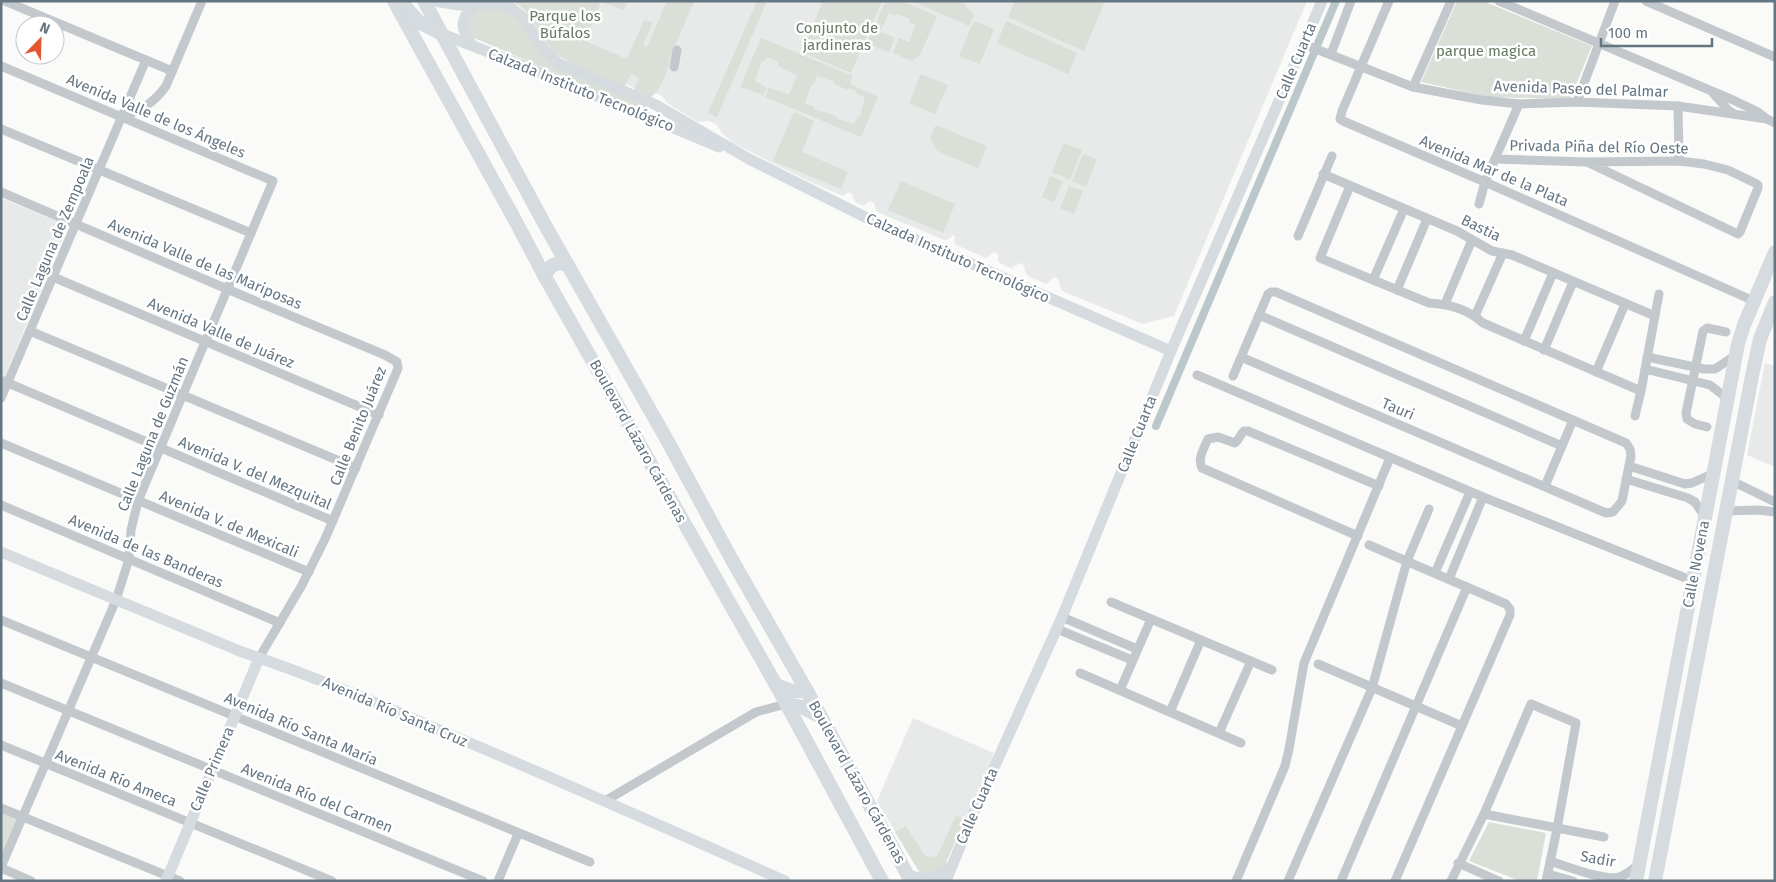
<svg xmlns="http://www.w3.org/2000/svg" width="1776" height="882" font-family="'Fira Sans',sans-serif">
<rect width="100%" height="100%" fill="#fafaf8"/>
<g fill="#e8e9e9">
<path d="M527,1H1307L1174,316L1143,324L1064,292L1060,287L1059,280L1054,277L1046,284L1028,276L1025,272L1024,265L1019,263L1012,268L1003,265L998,261V254L994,252L986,258L954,244L955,236L953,235L949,239L944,240L882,214L876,211L874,203L870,201L863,206L855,202L852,194L849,192L843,196L808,181L733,143L722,133L717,125L709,121L698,122L667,103L662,96L656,93L651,95L568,59Z"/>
<path d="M1,198L68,226L5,376L1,375Z"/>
<path d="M1765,363L1775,366V467L1747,455Z"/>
<path d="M913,718L994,753L944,867L920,873L877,801Z"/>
</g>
<g fill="#dadfd7" fill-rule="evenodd">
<path d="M510,1L627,2L624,10L601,2L585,41L627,59L644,20L653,22L643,45L647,47L667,1L694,2L670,57L669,56C672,65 659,93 651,97L634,90L639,78L631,74L625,86C608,78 568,64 555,53C538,37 534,10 510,1Z"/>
<path d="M757,1H767L717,117L708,113Z"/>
<path d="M823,1H882L851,73L802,52Z"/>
<path d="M886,1H903L937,16L920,55L912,61L893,53L899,38L909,42L916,25L909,22L910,19L897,14L896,16L889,13L881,30L874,27Z"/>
<path d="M912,1H961L974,15L969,26Z"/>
<path d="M1015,1H1105L1084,51L1008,17Z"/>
<path d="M1457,1H1483L1592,46L1570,99L1489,97L1421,82Z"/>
<path d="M477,4L507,9L522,21L537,47L645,105V111L472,37L467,28L470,16Z"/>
<path d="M974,21L994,29L980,64L959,56Z"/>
<path d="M1006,21L1077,53L1068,74L997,43Z"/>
<path d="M873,29L895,38L889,52L867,43Z"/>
<path d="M761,38L853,76L850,84L878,97L861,137L765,97L769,87L789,95L797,75L778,66V62L767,57L764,62L762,61L755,81L767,88L763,95L740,87ZM817,76L835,82L834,84L848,90L849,88L857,91L856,93L865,97L860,116H858L854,124L837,119V117L823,111L822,112L814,109V107L805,103L811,85H813Z"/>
<path d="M921,74L948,85L935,114L909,103Z"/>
<path d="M794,112L814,121L802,152L848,172L841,189L773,161Z"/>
<path d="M936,125L987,146L978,168L937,151L930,138Z"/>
<path d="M1064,143L1082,150L1070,180L1052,172Z"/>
<path d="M1083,154L1097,159L1086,187L1072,181Z"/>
<path d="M1050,176L1063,181L1054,202L1042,197Z"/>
<path d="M901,181L955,204L943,233L888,210Z"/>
<path d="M1069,186L1083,191L1074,214L1060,208Z"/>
<path d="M1,809L19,817L1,858Z"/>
<path d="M956,816L965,819L944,867L931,876L920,873L895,832L906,826L926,857L937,856Z"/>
<path d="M1489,822L1546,833L1537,881H1520L1469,861Z"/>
</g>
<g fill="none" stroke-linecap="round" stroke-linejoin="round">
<path stroke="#bbc7cb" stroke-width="8" d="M1156,426L1336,1"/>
<g stroke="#c3c8cc" stroke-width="9">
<path d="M5,1L172,71"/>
<path d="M1389,1L1342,111L1340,119L1343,121L1485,182L1754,301"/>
<path d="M1499,1L1733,100L1758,112L1767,119"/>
<path d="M1646,1L1775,57"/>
<path d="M1303,44L1413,87L1482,100L1519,104L1577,102L1678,106L1767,119L1775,123"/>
<path d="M1331,54L1351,1"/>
<path d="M1,66L273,181L138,501L131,530L129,559L116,600L1,867"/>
<path d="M674,67L677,50"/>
<path d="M1413,87L1451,1"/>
<path d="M1713,93L1728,110L1734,114"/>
<path d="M1577,102L1615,1"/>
<path d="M1678,106L1679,161"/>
<path d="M122,118C143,108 152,105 166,86L202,1"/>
<path d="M1,129L251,233"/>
<path d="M1495,159L1587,162L1679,161L1704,164L1728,170L1755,183L1758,185V188L1740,232L1738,234L1587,162"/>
<path d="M1323,174L1457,231L1492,251L1512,255L1655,316"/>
<path d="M1350,186L1320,258L1429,303C1449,304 1468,309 1483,323L1641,391L1659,294"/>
<path d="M1,192L227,289L385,355L397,362L398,368L396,373L325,539L302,585L259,658"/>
<path d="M1479,204L1485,182L1519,104"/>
<path d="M1298,236L1332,156"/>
<path d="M53,277L379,415"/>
<path d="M1373,280L1404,209"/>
<path d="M1397,290L1427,219"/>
<path d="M1445,304L1472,240"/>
<path d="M1259,315L1562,446L1545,486"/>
<path d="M1475,316L1503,253"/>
<path d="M30,331L356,468"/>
<path d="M1524,341L1553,273"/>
<path d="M1544,350L1573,282"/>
<path d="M1647,357L1704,369H1715L1736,355"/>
<path d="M1645,369L1710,385L1728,399"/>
<path d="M1596,372L1625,304"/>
<path d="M1197,375L1483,497L1693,581"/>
<path d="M1233,376L1268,294L1271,292H1276L1626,443L1630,449L1631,456L1622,501L1613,512L1606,513L1241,357"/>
<path d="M1,380L333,521"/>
<path d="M1,398L146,60"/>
<path d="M1635,416L1641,391"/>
<path d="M1707,427L1695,424L1687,419L1686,413L1703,331L1707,328L1726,332"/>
<path d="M1,443L309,572"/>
<path d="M1562,446L1573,420"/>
<path d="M1629,466L1685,484L1692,483L1714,473"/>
<path d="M1626,479L1688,498L1695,502L1705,517"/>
<path d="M1732,481L1775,502"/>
<path d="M1,505L280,623"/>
<path d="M1727,511L1758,510L1775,512"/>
<path d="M1358,536L1202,468C1197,459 1204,448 1208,439L1218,437L1235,443C1240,439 1240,434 1244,431H1248L1379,486"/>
<path d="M1369,545L1506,604L1510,609V615L1395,881"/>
<path d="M1435,573L1470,492"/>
<path d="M1449,579L1483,497"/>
<path d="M1111,602L1272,670"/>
<path d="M1062,617L1137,649"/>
<path d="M1,620L590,862"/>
<path d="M1057,629L1132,660"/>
<path d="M1318,664L1462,726"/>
<path d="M1080,673L1241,743"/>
<path d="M1,683L483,881"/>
<path d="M1120,690L1151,619"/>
<path d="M1170,712L1201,640"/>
<path d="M1219,733L1251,661"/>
<path d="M1,745L332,881"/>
<path d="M605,801L756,712L786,704"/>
<path d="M1,808L180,881"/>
<path d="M1484,814L1604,837"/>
<path d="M1550,861C1566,866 1603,881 1619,877C1627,875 1633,869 1639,864"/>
<path d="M1458,863L1499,881"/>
<path d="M1,868L31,881"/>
<path d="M1548,874L1573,881"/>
<path d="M498,881L518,834"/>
<path d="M1236,881L1285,766L1289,749L1304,663L1390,458"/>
<path d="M1288,881L1372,688L1407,561L1429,509"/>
<path d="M1341,881L1467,587"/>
<path d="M1451,881L1484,814L1531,704L1576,723L1557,829L1546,881"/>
</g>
<g stroke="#d6dbdf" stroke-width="11">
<path d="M434,1L459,5L497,4L510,7L524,18L544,50L558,63L656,105L749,159L867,218L1171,351"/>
<path d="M442,34L527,67L719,147"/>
<path d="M473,46C460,29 459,21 474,4"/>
<path d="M1,552L242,652C317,677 390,709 463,740C571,786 678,833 785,881"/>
<path d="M908,875C928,881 934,880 950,867"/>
<path d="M166,881L259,658"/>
<path d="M946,881L974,812L1062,617L1171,351L1322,1"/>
</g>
<g stroke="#d6dbdf" stroke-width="14">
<path d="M394,1L515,220L545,277L780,692L882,881"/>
<path d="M424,1L545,225L667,440L732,560L807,691L911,881"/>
<path d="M405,6L419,22L442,34"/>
<path d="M545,277C549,265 556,261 568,265"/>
<path d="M776,685L793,691H807"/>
<path d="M786,704L802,707L819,716"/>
<path d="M1636,881L1738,344L1744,325L1775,252"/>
<path d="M1655,881L1752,376L1760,339L1775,302"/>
</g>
</g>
<g text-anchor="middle" stroke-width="5" stroke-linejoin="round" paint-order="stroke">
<g font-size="15" fill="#687a64" stroke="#fff">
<text x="565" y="21">Parque los<tspan x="565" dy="17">Búfalos</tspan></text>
<text x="837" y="33">Conjunto de<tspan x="837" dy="17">jardineras</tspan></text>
<text x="1486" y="56">parque magica</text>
</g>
<g font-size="15" fill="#657683" stroke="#fff">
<text transform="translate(1296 61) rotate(-67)" y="5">Calle Cuarta</text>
<text transform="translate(1581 89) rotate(2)" y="5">Avenida Paseo del Palmar</text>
<text transform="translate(581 90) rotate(22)" y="5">Calzada Instituto Tecnológico</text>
<text transform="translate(156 116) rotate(23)" y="5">Avenida Valle de los Ángeles</text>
<text transform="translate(1599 147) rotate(1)" y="5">Privada Piña del Río Oeste</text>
<text transform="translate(1494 171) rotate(23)" y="5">Avenida Mar de la Plata</text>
<text transform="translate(1481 228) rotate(26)" y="5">Bastia</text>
<text transform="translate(55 239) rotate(-67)" y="5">Calle Laguna de Zempoala</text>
<text transform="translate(958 258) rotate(24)" y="5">Calzada Instituto Tecnológico</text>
<text transform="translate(205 264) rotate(23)" y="5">Avenida Valle de las Mariposas</text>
<text transform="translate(221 333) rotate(23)" y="5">Avenida Valle de Juárez</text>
<text transform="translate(1398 409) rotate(23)" y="5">Tauri</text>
<text transform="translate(358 426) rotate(-68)" y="5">Calle Benito Juárez</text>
<text transform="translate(153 434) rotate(-68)" y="5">Calle Laguna de Guzmán</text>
<text transform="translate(1137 434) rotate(-68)" y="5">Calle Cuarta</text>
<text transform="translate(638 441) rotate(61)" y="5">Boulevard Lázaro Cárdenas</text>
<text transform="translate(255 473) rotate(23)" y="5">Avenida V. del Mezquital</text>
<text transform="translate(229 524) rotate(23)" y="5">Avenida V. de Mexicali</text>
<text transform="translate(146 551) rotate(23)" y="5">Avenida de las Banderas</text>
<text transform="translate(1696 564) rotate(-79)" y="5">Calle Novena</text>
<text transform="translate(395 712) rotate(23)" y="5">Avenida Río Santa Cruz</text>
<text transform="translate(301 729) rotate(23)" y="5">Avenida Río Santa María</text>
<text transform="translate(212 769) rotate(-67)" y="5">Calle Primera</text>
<text transform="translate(116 778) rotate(22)" y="5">Avenida Río Ameca</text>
<text transform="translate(857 782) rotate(61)" y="5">Boulevard Lázaro Cárdenas</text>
<text transform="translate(317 798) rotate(22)" y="5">Avenida Río del Carmen</text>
<text transform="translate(977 806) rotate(-66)" y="5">Calle Cuarta</text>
<text transform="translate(1598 859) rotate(10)" y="5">Sadir</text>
</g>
</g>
<rect width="1776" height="882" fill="none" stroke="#657683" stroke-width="5"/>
<g transform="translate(40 40) rotate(23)"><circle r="24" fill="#ffffff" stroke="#c1c8cd"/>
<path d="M0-4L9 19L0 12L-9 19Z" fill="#e4572e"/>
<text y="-8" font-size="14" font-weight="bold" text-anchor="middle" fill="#657683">N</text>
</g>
<path d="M1601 38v8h111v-8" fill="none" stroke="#657683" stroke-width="2.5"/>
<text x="1608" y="38" font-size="15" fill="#657683" stroke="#ffffff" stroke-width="4" paint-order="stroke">100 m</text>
</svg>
